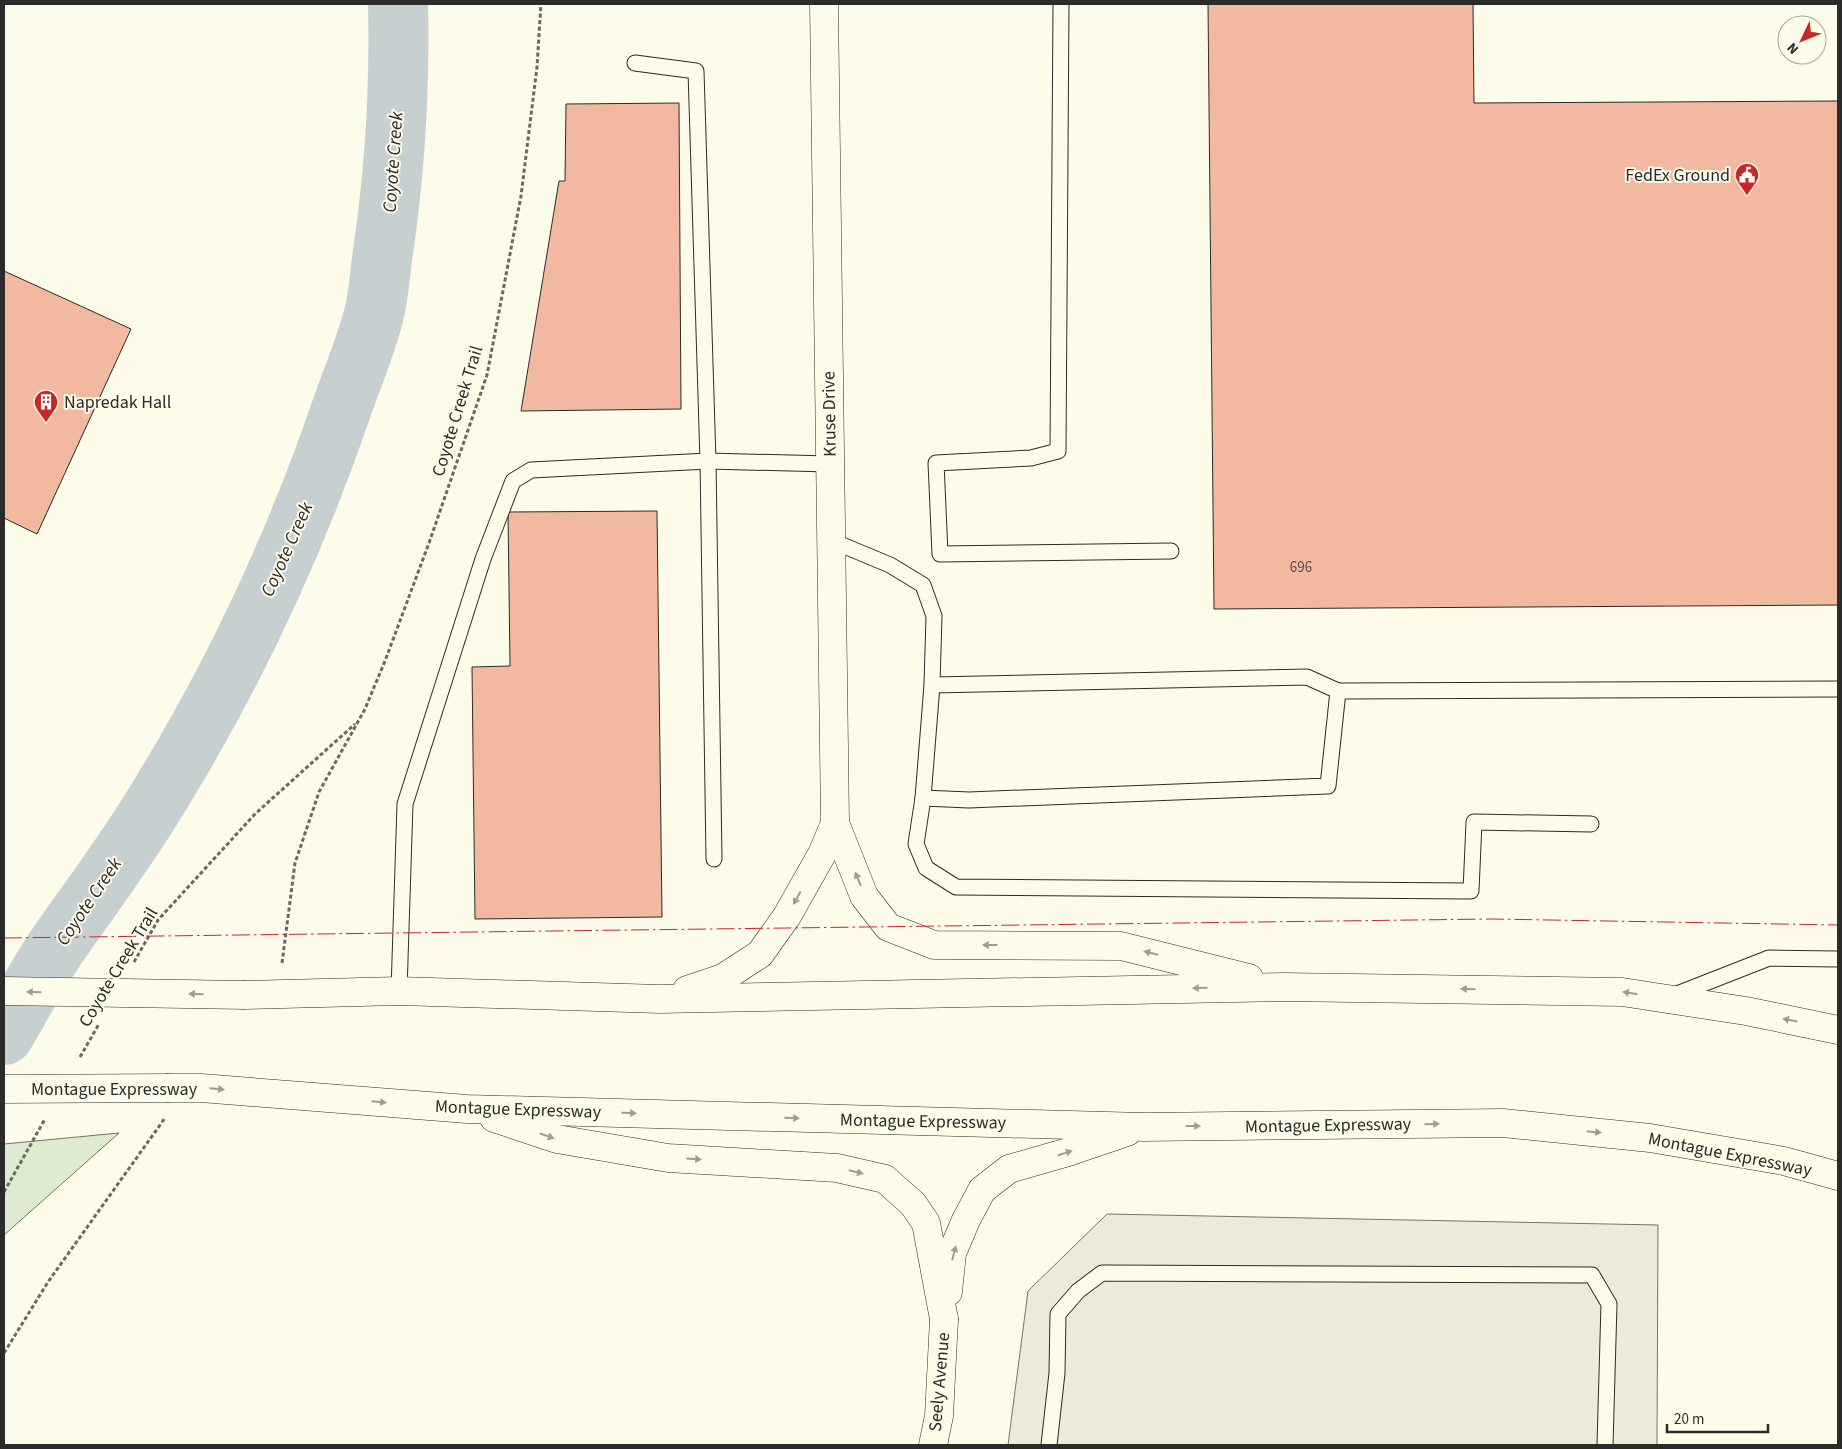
<svg xmlns="http://www.w3.org/2000/svg" width="1842" height="1449" font-family="'Source Sans 3',sans-serif">
<rect width="100%" height="100%" fill="#fdfbea"/>
<path fill="#deebd1" stroke="#74746e" d="M119,1133L4,1235V1144Z"/>
<path fill="#eceadb" stroke="#74746e" d="M1107,1214L1658,1225L1657,1445H1008L1028,1291Z"/>
<g fill="none" stroke-linecap="round" stroke-linejoin="round">
<path stroke="#c7d0d0" stroke-width="60" d="M4,1035C22,1004 39,972 59,943C92,896 126,851 155,803C232,679 294,547 341,410C352,378 366,346 374,314C379,294 380,272 383,252C395,170 400,87 398,4"/>
</g>
<g fill="#f2b8a0" stroke="#2b2b2b">
<path d="M1208,4H1473L1474,103L1838,101V605L1214,609Z"/>
<path d="M679,103L681,409L521,411L559,181H565L566,104Z"/>
<path d="M4,271L131,329L37,534L4,518Z"/>
<path d="M657,511L662,917L475,919L472,667L510,666L508,512Z"/>
</g>
<g fill="none" stroke-linecap="round" stroke-linejoin="round">
<defs>
<g id="lane">
<path d="M1061,4L1058,451L1031,458L936,463L940,554L1171,551"/>
<path d="M830,540L890,565L923,585L934,616L932,685L923,798L969,800L1328,786L1338,691L1838,689"/>
<path d="M932,685L1307,677L1338,691"/>
<path d="M923,798L916,844L926,868L956,887L1471,891L1474,822L1591,824"/>
<path d="M714,859L708,461L829,464"/>
<path d="M399,991L405,804L483,559L513,481L531,470L708,461L696,71L635,63"/>
<path d="M1672,996L1769,958L1838,959"/>
<path d="M1049,1445L1057,1373L1058,1314L1078,1291L1102,1273L1592,1275L1609,1304L1605,1445"/>
</g>
<g id="secondary">
<path d="M824,4L835,823"/>
<path d="M933,1445L939,1416L944,1319"/>
</g>
<g id="highway">
<path d="M835,823L864,896L888,927L934,945L1121,946L1249,978"/>
<path d="M687,990L723,978L760,954L787,916L822,854L835,823"/>
<path d="M245,995L399,991L660,999L1283,987L1622,992L1746,1011L1838,1030"/>
<path d="M169,1088H201L467,1109L1144,1127L1503,1123L1650,1138L1784,1161L1838,1176"/>
<path d="M494,1118L557,1139L668,1158L837,1168L885,1179L913,1204L926,1223L944,1319"/>
<path d="M948,1292L952,1253L966,1220L982,1190L1009,1169L1068,1152L1127,1132"/>
</g>
</defs>
<use href="#lane" stroke="#2b2b2b" stroke-width="17"/>
<use href="#secondary" stroke="#2b2b2b" stroke-width="29"/>
<use href="#highway" stroke="#2b2b2b" stroke-width="29"/>
<g stroke="#6a6964" stroke-width="3" stroke-dasharray="4 2.5" stroke-linecap="butt">
<path d="M134,962L158,920L255,814L355,724"/>
<path d="M282,963L295,863L319,792L365,709L385,661L429,543L487,375L521,196L537,67L541,4"/>
<path d="M80,1057L99,1024"/>
<path d="M4,1192L45,1119"/>
<path d="M4,1353L48,1282L165,1118"/>
</g>
<use href="#lane" stroke="#fdfbea" stroke-width="15"/>
<use href="#secondary" stroke="#fdfbea" stroke-width="28"/>
<use href="#highway" stroke="#fdfbea" stroke-width="28"/>
<defs>
<g id="highway-bridge">
<path d="M4,991L245,995"/>
<path d="M4,1089L169,1088"/>
</g>
</defs>
<use href="#highway-bridge" stroke="#2b2b2b" stroke-width="29" stroke-linecap="butt"/>
<use href="#highway-bridge" stroke="#fdfbea" stroke-width="28"/>
<path stroke="#c62828" stroke-width="1" stroke-dasharray="18 4 2.5 4" stroke-linecap="butt" d="M4,938L1492,919L1838,925"/>
</g>
<defs><path id="oneway-solid" d="M-6-.8H1V-3.2L6.5 0L1 3.2V.8H-6Z" transform="scale(1.25)"/></defs>
<g fill="#9e9d94">
<use href="#oneway-solid" transform="translate(858 879) rotate(-112)"/>
<use href="#oneway-solid" transform="translate(797 898) rotate(119)"/>
<use href="#oneway-solid" transform="translate(990 945) rotate(-180)"/>
<use href="#oneway-solid" transform="translate(1151 953) rotate(-166)"/>
<use href="#oneway-solid" transform="translate(1200 988) rotate(179)"/>
<use href="#oneway-solid" transform="translate(1468 989) rotate(-179)"/>
<use href="#oneway-solid" transform="translate(34 992) rotate(-179)"/>
<use href="#oneway-solid" transform="translate(1630 993) rotate(-171)"/>
<use href="#oneway-solid" transform="translate(196 994) rotate(-179)"/>
<use href="#oneway-solid" transform="translate(1790 1020) rotate(-169)"/>
<use href="#oneway-solid" transform="translate(217 1089) rotate(5)"/>
<use href="#oneway-solid" transform="translate(379 1102) rotate(5)"/>
<use href="#oneway-solid" transform="translate(629 1113) rotate(1)"/>
<use href="#oneway-solid" transform="translate(792 1118) rotate(1)"/>
<use href="#oneway-solid" transform="translate(1432 1124) rotate(-1)"/>
<use href="#oneway-solid" transform="translate(1193 1126)"/>
<use href="#oneway-solid" transform="translate(1594 1132) rotate(6)"/>
<use href="#oneway-solid" transform="translate(547 1136) rotate(19)"/>
<use href="#oneway-solid" transform="translate(1065 1153) rotate(-17)"/>
<use href="#oneway-solid" transform="translate(694 1159) rotate(3)"/>
<use href="#oneway-solid" transform="translate(856 1172) rotate(13)"/>
<use href="#oneway-solid" transform="translate(954 1253) rotate(-76)"/>
</g>
<defs>
<symbol id="civic-pin" viewBox="-11 -11 22 30"><path d="M0 17L-7.5 6A9.5 9.5 0 1 1 7.5 6Z" fill="#c62828" stroke="#fdfbea"/><path d="M-.6-6.5H3V-4.5H.6V-3L4-1V1h2V6H-6V1h2V-1L-.6-3ZM-1.2 2.5V6h2.4V2.5Z" fill="#fff"/></symbol>
<symbol id="building-pin" viewBox="-11 -11 22 30"><path d="M0 17L-7.5 6A9.5 9.5 0 1 1 7.5 6Z" fill="#c62828" stroke="#fdfbea"/><path d="M-4-6H4V6H1V3H-1V6H-4ZM-2.5-4.3h1.7v1.8h-1.7ZM.8-4.3h1.7v1.8H.8ZM-2.5-1h1.7V.8h-1.7ZM.8-1h1.7V.8H.8Z" fill="#fff"/></symbol>
</defs>
<g fill-rule="evenodd">
<use href="#civic-pin" x="1733" y="161" width="28" height="38"/>
<use href="#building-pin" x="32" y="388" width="28" height="38"/>
</g>
<g text-anchor="middle" stroke-width="4" stroke-linejoin="round" paint-order="stroke">
<g font-size="15" fill="#5d4e48">
<text x="1301" y="572">696</text>
</g>
<g font-size="18" fill="#2b2b2b" stroke="#fdfbea" text-anchor="end">
<text x="1730" y="181">FedEx Ground</text>
<text x="64" y="408" text-anchor="start">Napredak Hall</text>
</g>
<g font-size="18" fill="#2b2b2b" stroke="#fdfbea">
<text transform="translate(457 411) rotate(-73)" y="6">Coyote Creek Trail</text>
<text transform="translate(829 414) rotate(-91)" y="6">Kruse Drive</text>
<text transform="translate(118 967) rotate(-59)" y="6">Coyote Creek Trail</text>
<text x="114" y="1095">Montague Expressway</text>
<text transform="translate(518 1109) rotate(2)" y="6">Montague Expressway</text>
<text transform="translate(923 1121) rotate(1)" y="6">Montague Expressway</text>
<text transform="translate(1328 1125) rotate(-1)" y="6">Montague Expressway</text>
<text transform="translate(1730 1154) rotate(11)" y="6">Montague Expressway</text>
<text transform="translate(939 1382) rotate(-85)" y="6">Seely Avenue</text>
</g>
<g font-size="19" font-style="italic" fill="#2b2b2b" stroke="#fdfbea">
<text transform="translate(392 162) rotate(-86)" y="7">Coyote Creek</text>
<text transform="translate(286 549) rotate(-66)" y="7">Coyote Creek</text>
<text transform="translate(88 901) rotate(-56)" y="7">Coyote Creek</text>
</g>
</g>
<rect width="1842" height="1449" fill="none" stroke="#2b2b2b" stroke-width="10"/>
<g transform="translate(1802 40) rotate(227)"><circle r="24" fill="#fdfbea" stroke="#a9a89e"/>
<path d="M0-4L9 19L0 12L-9 19Z" fill="#c62828"/>
<text y="-8" font-size="14" font-weight="bold" text-anchor="middle" fill="#2b2b2b">N</text>
</g>
<path d="M1667 1424v8h101v-8" fill="none" stroke="#2b2b2b" stroke-width="2.5"/>
<text x="1674" y="1424" font-size="15" fill="#2b2b2b" stroke="#fdfbea" stroke-width="4" paint-order="stroke">20 m</text>
</svg>
